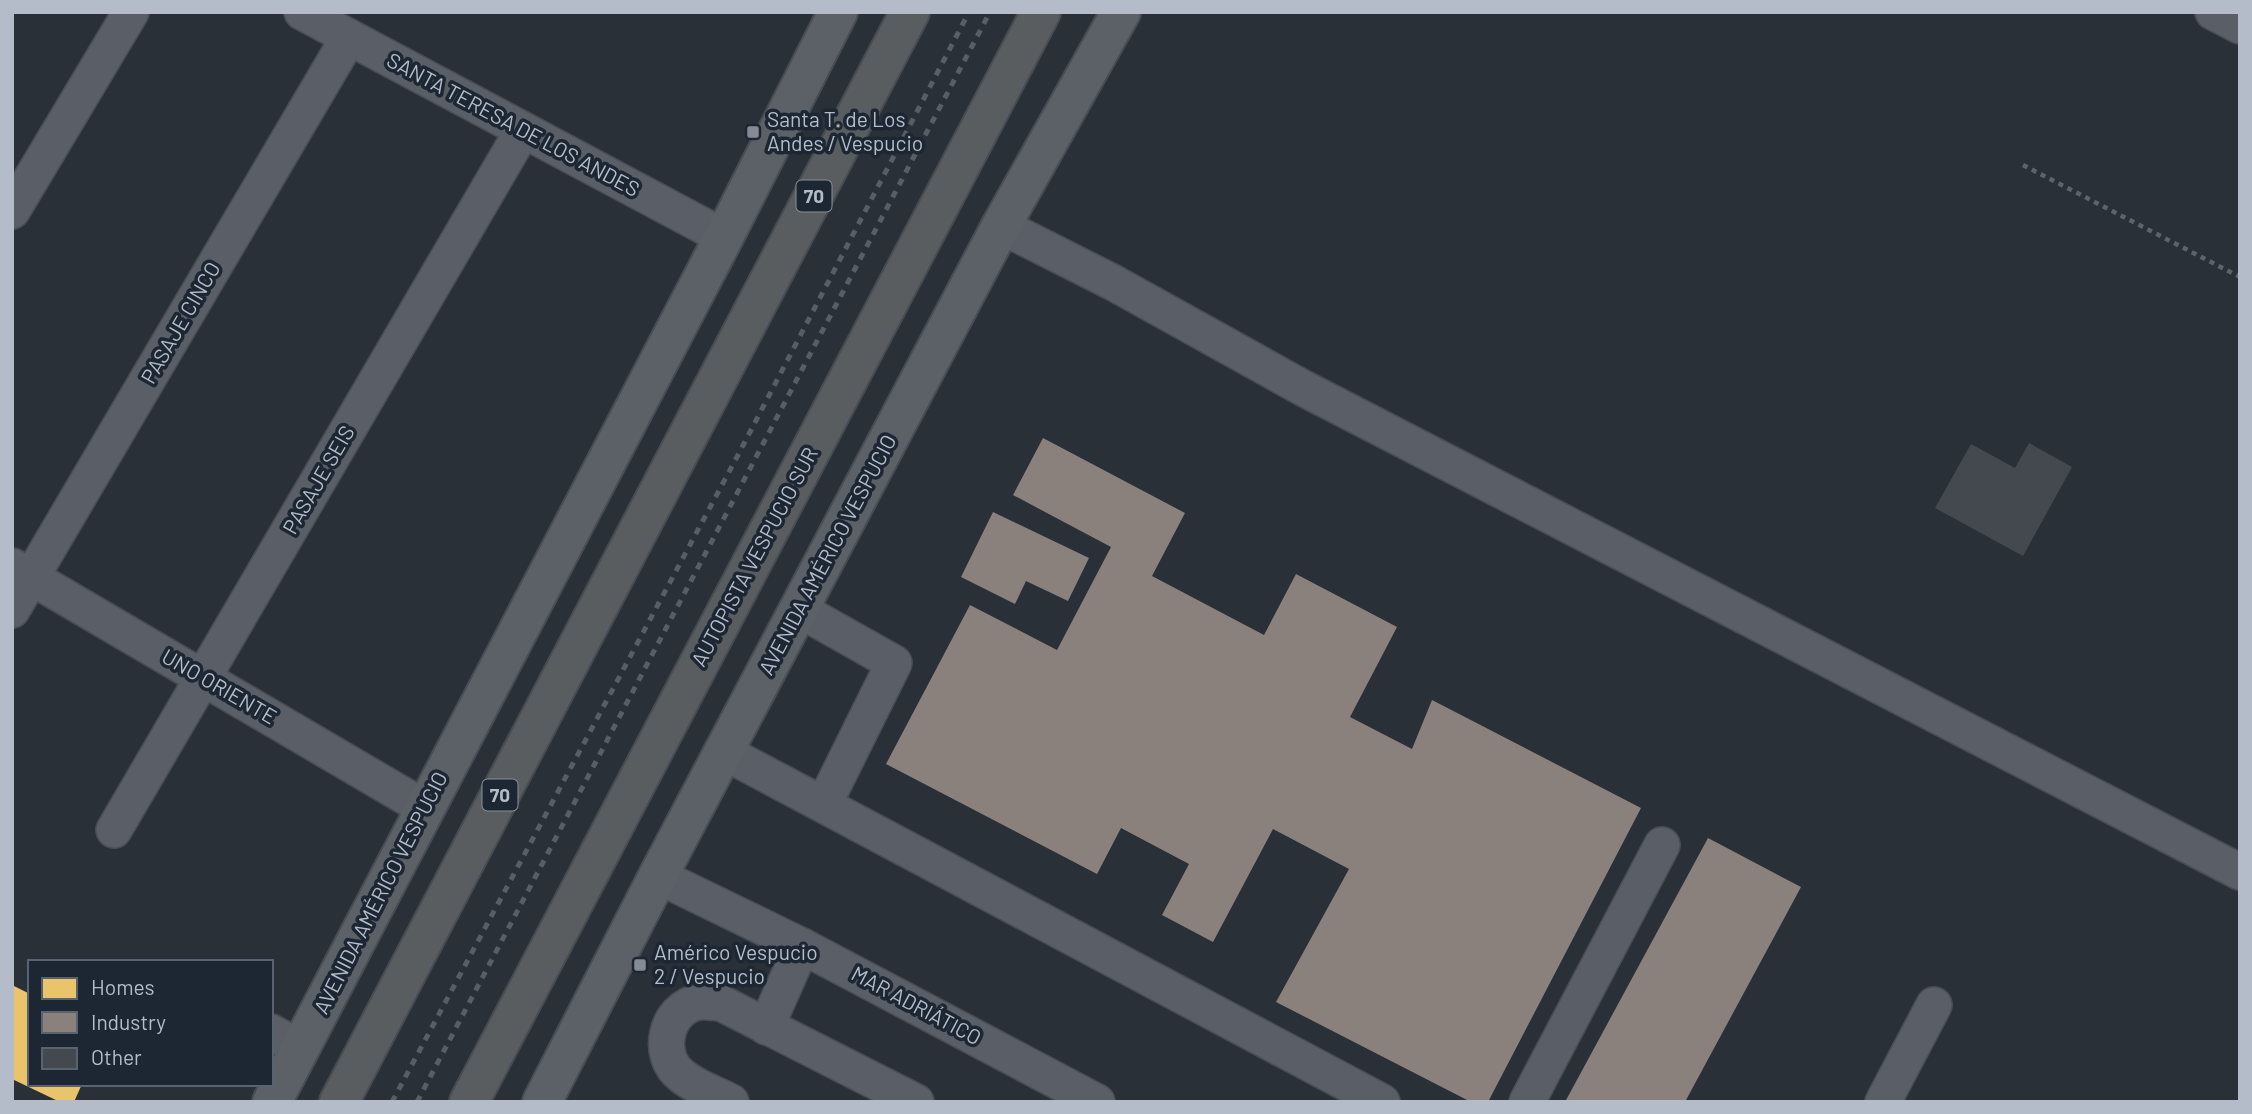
<svg xmlns="http://www.w3.org/2000/svg" width="2252" height="1114" font-family="Barlow,sans-serif">
<rect width="100%" height="100%" fill="#2a3038"/>
<path fill="#e9c46a" d="M12,985L30,994V1084H82L74,1102H60L12,1079Z"/>
<g fill="#8a817c">
<path d="M1043,438L1185,513L1152,576L1264,635L1296,574L1397,627L1350,717L1412,749L1432,700L1641,808L1488,1102H1471L1276,1002L1349,869L1273,829L1213,942L1162,915L1189,864L1121,828L1097,874L886,764L970,605L1057,650L1111,547L1013,495Z"/>
<path d="M993,512L1089,558L1068,601L1026,581L1015,604L961,577Z"/>
<path d="M1708,838L1801,887L1685,1102H1565Z"/>
</g>
<path fill="#444950" d="M2029,443L2072,467L2023,556L1935,508L1971,444L2015,468Z"/>
<g fill="none" stroke-linecap="round" stroke-linejoin="round">
<defs>
<g id="minor">
<path d="M302,12L724,237"/>
<path d="M2213,12L2240,26"/>
<path d="M12,211L131,12"/>
<path d="M1001,226L1114,283L1303,388L2240,872"/>
<path d="M12,566L425,808"/>
<path d="M12,610L349,37"/>
<path d="M800,610L894,663L824,804"/>
<path d="M724,752L1382,1102"/>
<path d="M114,830L523,130"/>
<path d="M658,876L802,946L1097,1102"/>
<path d="M766,1027L802,946"/>
<path d="M271,1032L300,1048"/>
<path d="M731,1102C716,1094 695,1087 682,1076C655,1056 665,1008 699,1002C706,1001 714,1003 721,1003L916,1102"/>
<path d="M1527,1102L1662,845"/>
<path d="M1883,1102L1934,1005"/>
</g>
<g id="major">
<path d="M272,1102L724,237L838,12"/>
<path d="M542,1102L658,876L1001,226L1121,12"/>
</g>
<g id="highway">
<path d="M339,1102L910,12"/>
<path d="M469,1102L1041,12"/>
</g>
</defs>
<use href="#minor" stroke="#484c53" stroke-width="38"/>
<use href="#major" stroke="#484c55" stroke-width="42"/>
<use href="#highway" stroke="#474c53" stroke-width="42"/>
<path stroke="#5d636a" stroke-width="4.5" stroke-dasharray="5 5" stroke-linecap="butt" d="M2023,165L2240,277"/>
<use href="#minor" stroke="#5a5e66" stroke-width="35"/>
<use href="#major" stroke="#5c6168" stroke-width="38"/>
<use href="#highway" stroke="#5a5d60" stroke-width="38"/>
<g stroke="#595d64" stroke-width="5" stroke-dasharray="7 7" stroke-linecap="butt">
<path d="M392,1102L738,455L969,12"/>
<path d="M417,1102L990,12"/>
</g>
</g>
<g fill="#848b96" stroke="#1d2633" stroke-width="2.5">
<rect x="746" y="125" width="14" height="14" rx="3.5"/>
<rect x="633" y="958" width="14" height="14" rx="3.5"/>
</g>
<g text-anchor="middle" stroke-width="7" stroke-linejoin="round" paint-order="stroke">
<g fill="#1d2633" stroke="#878f9c" stroke-width="2">
<rect x="796.5" y="180.5" width="35" height="31" rx="5"/>
<rect x="482.5" y="779.5" width="35" height="31" rx="5"/>
</g>
<g font-size="19" font-weight="bold" fill="#b4bcc9">
<text x="814" y="203">70</text>
<text x="500" y="802">70</text>
</g>
<g font-size="21" fill="#b4bcc9" stroke="#1d2633" text-anchor="start">
<text x="767" y="127">Santa T. de Los<tspan x="767" dy="24">Andes / Vespucio</tspan></text>
<text x="654" y="960">Américo Vespucio<tspan x="654" dy="24">2 / Vespucio</tspan></text>
</g>
<g font-size="21" fill="#b4bcc9" stroke="#1d2633">
<text transform="translate(513 125) rotate(28)" y="7">SANTA TERESA DE LOS ANDES</text>
<text transform="translate(181 323) rotate(-60)" y="7">PASAJE CINCO</text>
<text transform="translate(319 480) rotate(-60)" y="7">PASAJE SEIS</text>
<text transform="translate(828 555) rotate(-62)" y="7">AVENIDA AMÉRICO VESPUCIO</text>
<text transform="translate(755 557) rotate(-62)" y="7">AUTOPISTA VESPUCIO SUR</text>
<text transform="translate(219 687) rotate(30)" y="7">UNO ORIENTE</text>
<text transform="translate(381 893) rotate(-63)" y="7">AVENIDA AMÉRICO VESPUCIO</text>
<text transform="translate(916 1006) rotate(28)" y="7">MAR ADRIÁTICO</text>
</g>
</g>
<rect width="2252" height="1114" fill="none" stroke="#b4bcc9" stroke-width="28"/>
<rect x="28" y="960" width="245" height="126" fill="#1d2633" stroke="#59626f" stroke-width="2"/>
<rect x="42" y="978" width="35" height="21" fill="#e9c46a" stroke="#59626f" stroke-width="2"/>
<text x="91" y="995" font-size="21" fill="#b4bcc9">Homes</text>
<rect x="42" y="1012" width="35" height="21" fill="#8a817c" stroke="#59626f" stroke-width="2"/>
<text x="91" y="1030" font-size="21" fill="#b4bcc9">Industry</text>
<rect x="42" y="1048" width="35" height="21" fill="#444950" stroke="#59626f" stroke-width="2"/>
<text x="91" y="1065" font-size="21" fill="#b4bcc9">Other</text>
</svg>
